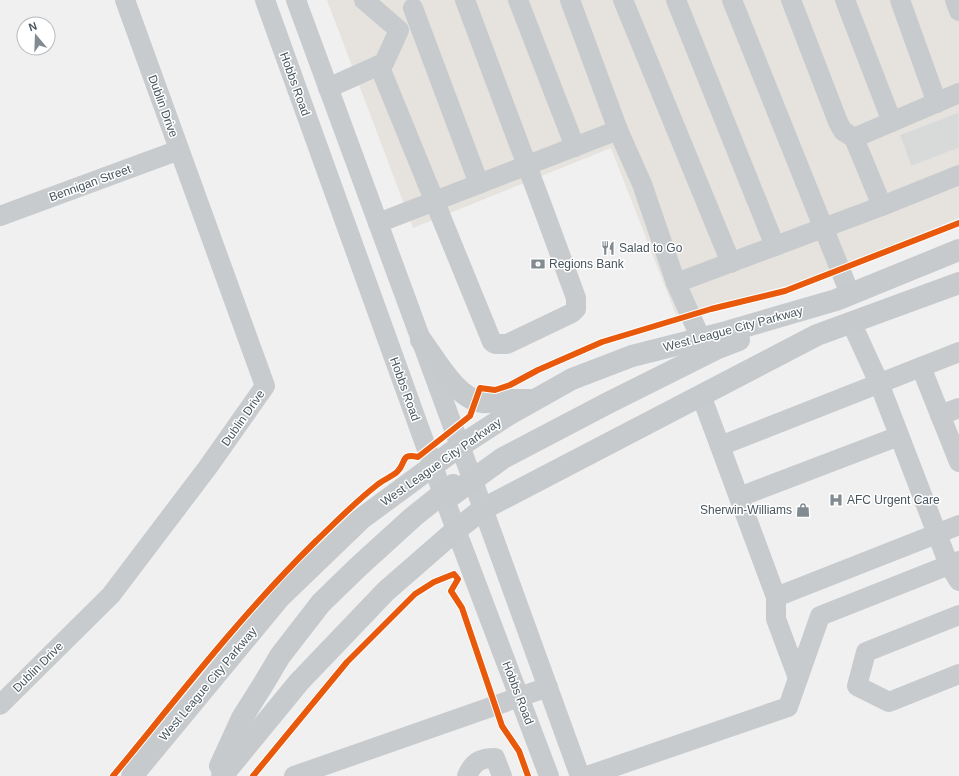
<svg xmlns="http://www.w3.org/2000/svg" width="959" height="776" font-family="Arial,sans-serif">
<rect width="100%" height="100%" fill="#f1f0f0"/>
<path fill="#e6e3de" d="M327,0H959V218L805,281L676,315L611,148L413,228Z"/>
<path fill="#d8d9d9" stroke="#e2e2e3" d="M959,112V148L911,166L900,135Z"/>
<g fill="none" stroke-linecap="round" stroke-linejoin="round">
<g stroke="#b6c4bf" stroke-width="2.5" stroke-dasharray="3 2" stroke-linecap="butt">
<path d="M857,263L959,223"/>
<path d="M708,310L785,291L824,276"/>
<path d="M519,380L602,342L673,321"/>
<path d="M403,463L407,456L410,455"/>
<path d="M456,583L451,591L462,608L490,689"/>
<path d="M366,643L415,594L434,582L454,574"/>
<path d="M501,722L517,748"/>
<path d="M253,776L343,667"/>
</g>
<g stroke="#c8cbcd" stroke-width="20">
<path d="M265,0L456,530L549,776"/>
<path d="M296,0L473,481L580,776"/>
<path d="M518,0L575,147"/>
<path d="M570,0L618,130"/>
<path d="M623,0L731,263"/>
<path d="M676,0L775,246"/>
<path d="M732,0L850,294"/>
<path d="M791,0L838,122L843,131L854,138"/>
<path d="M845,0L892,122"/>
<path d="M900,0L937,103"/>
<path d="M955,0L959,11"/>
<path d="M413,8L479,184"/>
<path d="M379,65L492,342L495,344H507L572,313L576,309V298L544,211L465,0"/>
<path d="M328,88L384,63L399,30L364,0"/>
<path d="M882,206L959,175"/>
<path d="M0,216L179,150"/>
<path d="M378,223L618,130L642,184L676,283L701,339"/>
<path d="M676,283L882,206L854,138L959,93"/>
<path d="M851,322L879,383L949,565L959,581"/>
<path d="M921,367L959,462"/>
<path d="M701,395L776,597V619L798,678"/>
<path d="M940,415L959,408"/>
<path d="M720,446L959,352"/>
<path d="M739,497L899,436"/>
<path d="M776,597L959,525"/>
<path d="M959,615L866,652L857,686L889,702L959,674"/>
<path d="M0,705L111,595L208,467L265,386L125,0"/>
<path d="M294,776L548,687"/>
<path d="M467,776C473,762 480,758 495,758L502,776"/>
<path d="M587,776L788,707L820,616L959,561"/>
</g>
<g stroke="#c6cacc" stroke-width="22">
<path d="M421,340C436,360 456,398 482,402C490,403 496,401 503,400C513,400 522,400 531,400"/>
<path d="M445,500L503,458L608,403L718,348L739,340"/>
<path d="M220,766L242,718L264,683L280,656L321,603L357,568L413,517L453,485"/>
<path d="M132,776L280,597L361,519L460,446L508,415L572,379L632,356L719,334L836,300L959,250"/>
<path d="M222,776L299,682L386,591L456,530L483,509L817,335L959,283"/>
</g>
<defs>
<g id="cycleway">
<path d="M113,776C178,697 241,615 315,542C335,523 355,502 377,485C383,480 391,477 397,472C407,462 400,453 418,457L470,416L480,388L495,390L510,385L538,370L602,342L711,309L785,291L959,223"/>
<path d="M253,776L347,662L415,594L434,582L454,574L458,579L451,591L462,608L502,726L519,751L528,776"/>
</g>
</defs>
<use href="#cycleway" stroke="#fff" stroke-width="8"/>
<use href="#cycleway" stroke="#e8590c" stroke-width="6"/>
</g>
<defs>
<symbol id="restaurant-bare" viewBox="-9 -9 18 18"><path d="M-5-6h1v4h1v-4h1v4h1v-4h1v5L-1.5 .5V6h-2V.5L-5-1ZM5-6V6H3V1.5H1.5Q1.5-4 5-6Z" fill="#828b91" stroke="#fff" stroke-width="2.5" paint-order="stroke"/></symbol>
<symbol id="bank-bare" viewBox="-9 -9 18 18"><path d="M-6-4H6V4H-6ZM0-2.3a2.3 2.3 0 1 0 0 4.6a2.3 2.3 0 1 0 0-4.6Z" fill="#828b91" stroke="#fff" stroke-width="2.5" paint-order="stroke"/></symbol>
<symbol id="hospital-bare" viewBox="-9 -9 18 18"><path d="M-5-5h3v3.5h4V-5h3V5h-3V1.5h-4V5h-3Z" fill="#828b91" stroke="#fff" stroke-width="2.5" paint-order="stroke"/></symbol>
<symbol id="shop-bare" viewBox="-9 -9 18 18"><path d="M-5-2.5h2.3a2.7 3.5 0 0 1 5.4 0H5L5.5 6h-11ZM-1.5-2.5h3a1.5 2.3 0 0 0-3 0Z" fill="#828b91" stroke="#fff" stroke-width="2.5" paint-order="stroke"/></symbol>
</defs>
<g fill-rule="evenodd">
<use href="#restaurant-bare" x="598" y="238" width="20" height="20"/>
<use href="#bank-bare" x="528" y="254" width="20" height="20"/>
<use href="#hospital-bare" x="826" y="490" width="20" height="20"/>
<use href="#shop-bare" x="793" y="500" width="20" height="20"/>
</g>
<g text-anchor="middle" stroke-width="3" stroke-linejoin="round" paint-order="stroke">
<g font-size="12" fill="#47555e" stroke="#fff">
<text transform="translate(295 84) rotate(70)" y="4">Hobbs Road</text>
<text transform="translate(163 106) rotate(70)" y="4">Dublin Drive</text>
<text transform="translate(90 183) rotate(-20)" y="4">Bennigan Street</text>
<text transform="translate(733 329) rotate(-15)" y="4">West League City Parkway</text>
<text transform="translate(405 389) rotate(70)" y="4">Hobbs Road</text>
<text transform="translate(243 418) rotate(-55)" y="4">Dublin Drive</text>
<text transform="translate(441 462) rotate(-35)" y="4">West League City Parkway</text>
<text transform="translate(38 667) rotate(-45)" y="4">Dublin Drive</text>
<text transform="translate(208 684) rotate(-50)" y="4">West League City Parkway</text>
<text transform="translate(518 693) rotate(69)" y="4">Hobbs Road</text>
</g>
<g font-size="12" fill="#47555e" stroke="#fff" text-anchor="start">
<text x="619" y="252">Salad to Go</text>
<text x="549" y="268">Regions Bank</text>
<text x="847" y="504">AFC Urgent Care</text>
<text x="792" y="514" text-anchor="end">Sherwin-Williams</text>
</g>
</g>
<g transform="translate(36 36) rotate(341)"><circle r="19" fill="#ffffff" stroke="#b5bbbf"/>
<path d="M0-3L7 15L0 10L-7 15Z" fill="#828b91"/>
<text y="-6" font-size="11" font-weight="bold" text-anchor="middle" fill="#47555e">N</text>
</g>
</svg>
